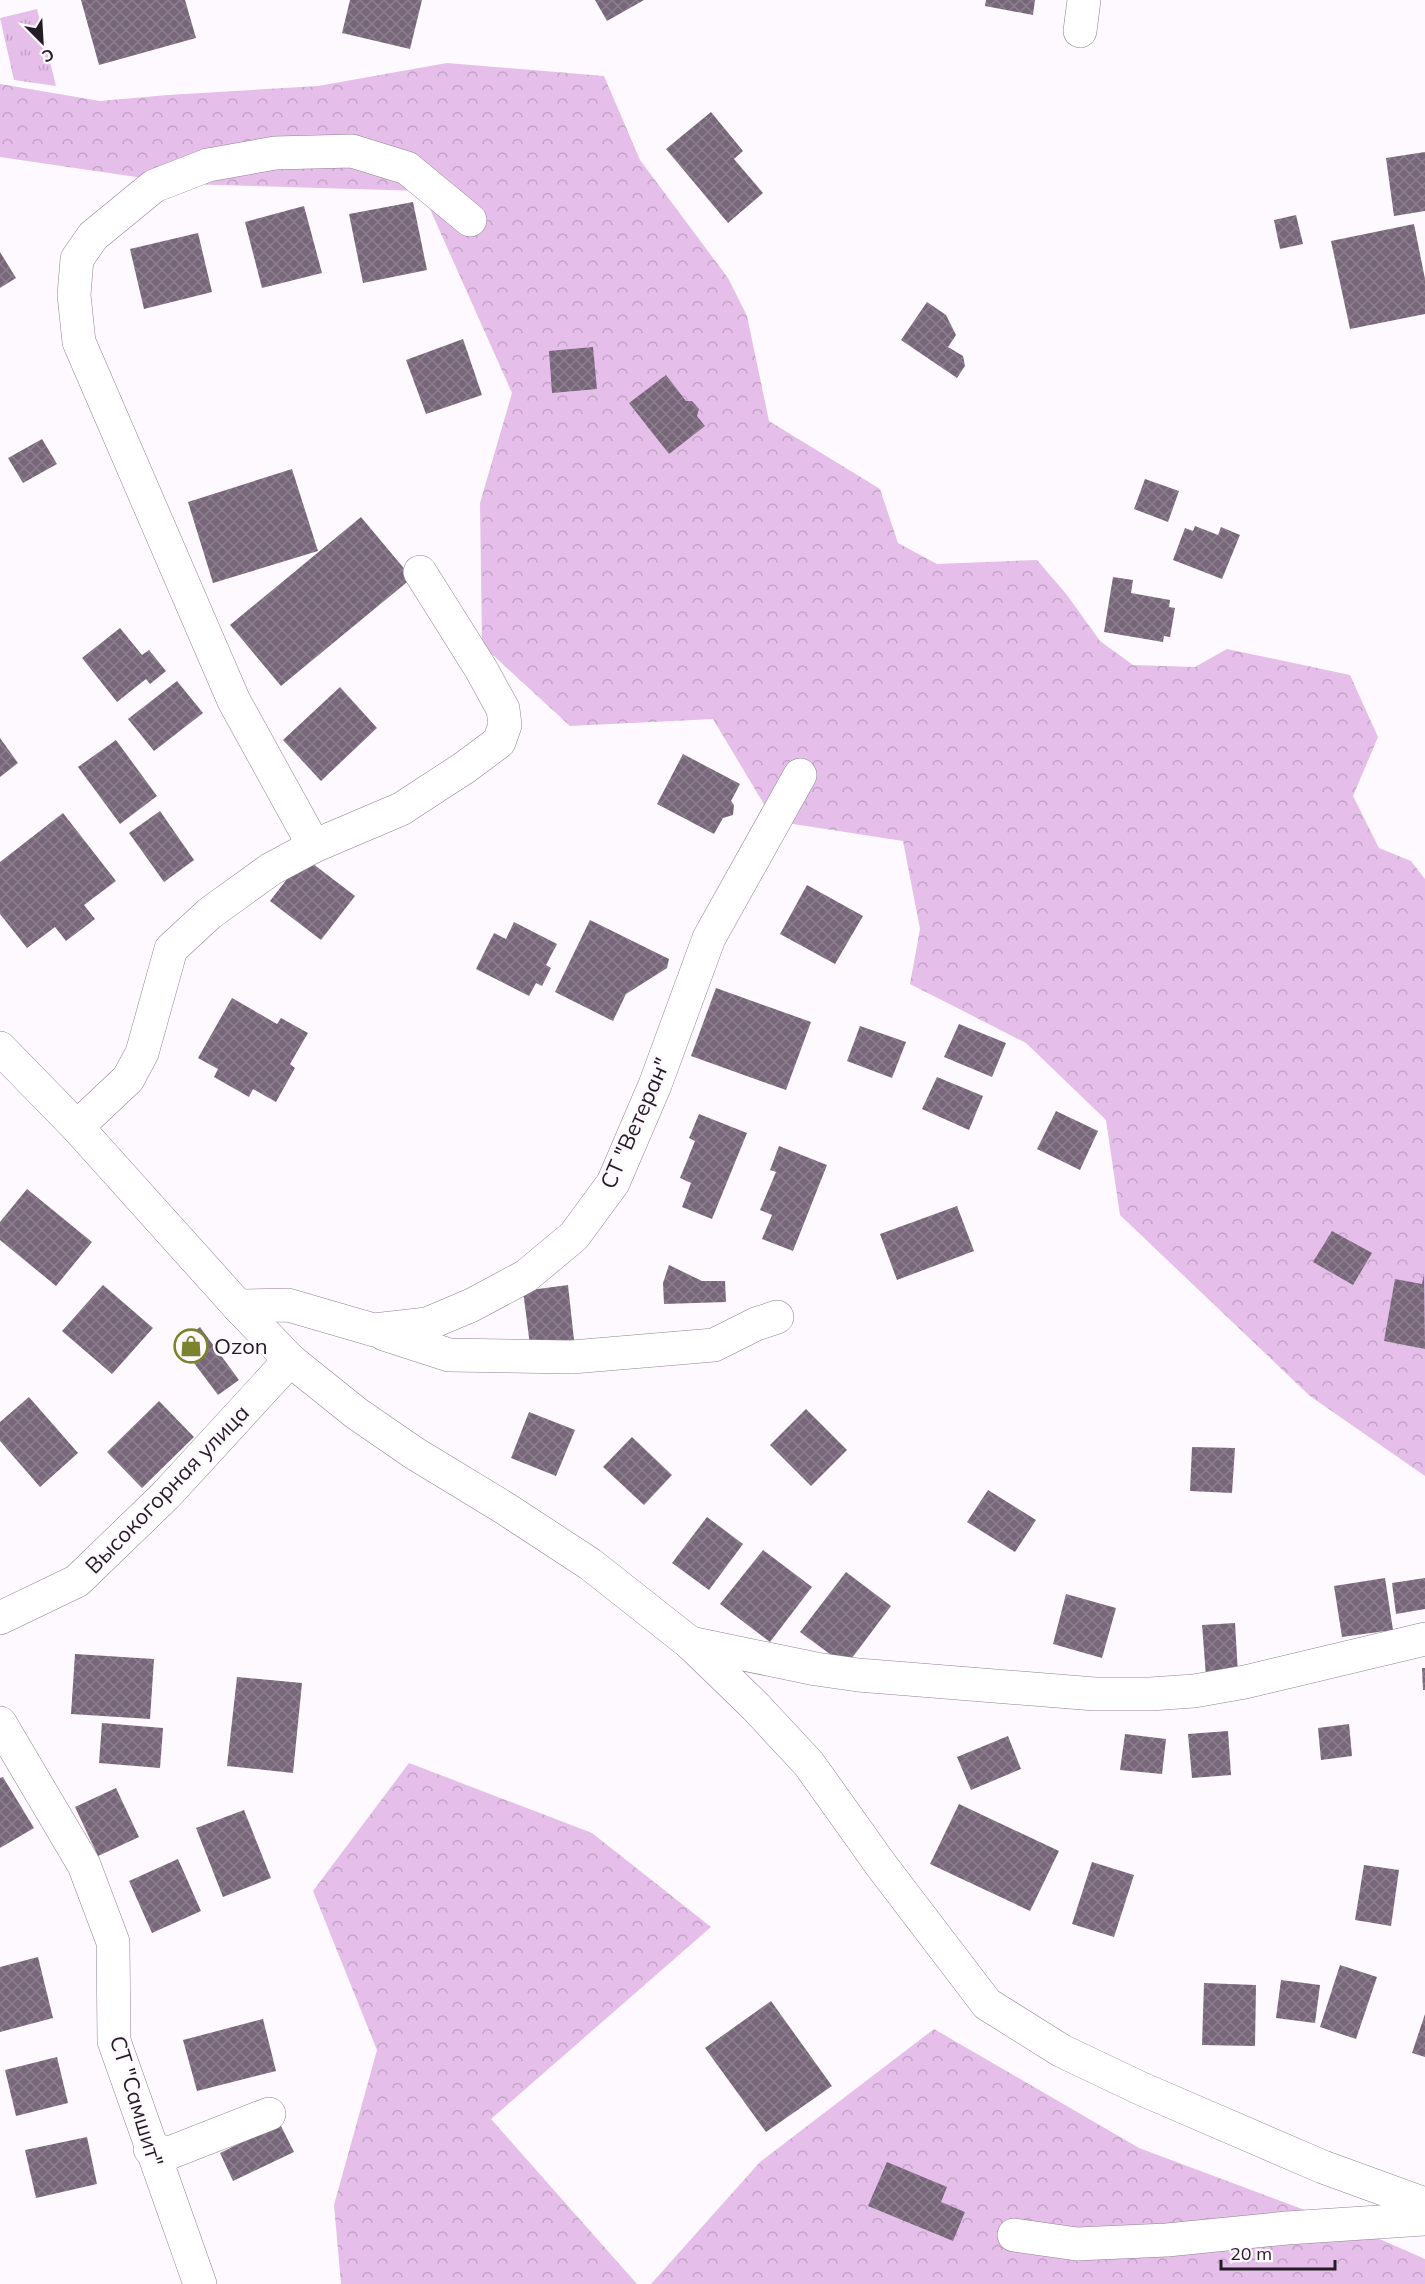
<svg xmlns="http://www.w3.org/2000/svg" width="1425" height="2284" font-family="Mulish,sans-serif">
<defs>
<pattern id="forest-crowns" width="20" height="18" patternUnits="userSpaceOnUse" patternTransform="scale(1.5)"><rect width="20" height="18" fill="#e5bee9"/><path d="M2 6a3 3 0 1 1 6 0M12 15a3 3 0 1 1 6 0" fill="none" stroke="#c4a3c8"/></pattern>
<pattern id="park-tufts" width="24" height="20" patternUnits="userSpaceOnUse" patternTransform="scale(1.5)"><rect width="24" height="20" fill="#e5bee9"/><path d="M3 7l-1-3M5 7V3M7 7l1-3M15 17l-1-3M17 17v-4M19 17l1-3" fill="none" stroke="#c4a3c8"/></pattern>
<pattern id="building-cross-hatch" width="8" height="8" patternUnits="userSpaceOnUse" patternTransform="scale(1.5)"><rect width="8" height="8" fill="#78667a"/><path d="M0 0l8 8M0 8l8-8" fill="none" stroke="#8d808e"/></pattern>
</defs>
<rect width="100%" height="100%" fill="#fef9fe"/>
<g fill="url(#forest-crowns)">
<path d="M447,63L604,76L640,160L728,278L747,316L769,421L880,489L898,543L937,564L1037,560L1067,595L1100,641L1133,665L1195,667L1227,649L1350,675L1378,737L1353,796L1379,848L1411,861L1425,879V1476L1310,1396L1120,1215L1106,1120L1026,1043L910,984L920,929L903,841L774,821L713,719L570,726L482,645L480,503L512,393L422,191L184,184L0,157V84L100,101L168,95L318,86Z"/>
<path d="M409,1763L592,1833L711,1927L491,2119L637,2284H341L334,2205L377,2050L313,1891Z"/>
<path d="M934,2029L1139,2148L1366,2233L1425,2259V2284H651L760,2162Z"/>
</g>
<path fill="url(#park-tufts)" d="M37,9L56,86L14,80L0,18Z"/>
<g fill="url(#building-cross-hatch)">
<path d="M81,0H185L196,38L99,65Z"/>
<path d="M350,0H422L410,49L342,33Z"/>
<path d="M595,0H644L607,21Z"/>
<path d="M986,0H1035L1033,15L985,6Z"/>
<path d="M711,112L743,151L734,159L763,193L728,223L666,149Z"/>
<path d="M1425,152V211L1394,216L1386,158Z"/>
<path d="M413,202L427,270L363,283L349,214Z"/>
<path d="M304,206L322,273L262,288L245,222Z"/>
<path d="M1296,215L1303,244L1280,249L1274,220Z"/>
<path d="M1414,224L1425,279V314L1350,329L1331,241Z"/>
<path d="M198,233L212,292L144,309L130,249Z"/>
<path d="M0,252L16,278L0,288Z"/>
<path d="M927,302L946,315L956,335L948,347L963,356L965,366L957,378L901,340Z"/>
<path d="M463,339L482,395L426,414L406,360Z"/>
<path d="M593,347L597,389L552,393L549,351Z"/>
<path d="M666,375L686,401H692L699,409L697,416L705,426L669,454L629,403Z"/>
<path d="M42,439L57,464L23,483L8,458Z"/>
<path d="M292,469L318,551L213,583L188,502Z"/>
<path d="M1145,479L1179,491L1168,522L1134,509Z"/>
<path d="M361,517L412,578L281,686L230,625Z"/>
<path d="M1195,526L1218,535L1221,527L1240,535L1222,579L1173,560L1185,528L1193,531Z"/>
<path d="M1113,577L1133,580L1131,593L1170,600L1169,607L1175,608L1170,637L1164,636L1163,642L1104,632Z"/>
<path d="M120,628L142,655L149,650L166,671L150,684L146,679L117,702L82,658Z"/>
<path d="M177,681L203,713L154,751L128,719Z"/>
<path d="M340,687L377,728L321,781L283,740Z"/>
<path d="M0,738L18,763L0,777Z"/>
<path d="M116,740L157,796L120,824L78,767Z"/>
<path d="M683,754L740,784L731,801L734,805L733,815L723,818L714,834L657,804Z"/>
<path d="M160,811L194,860L164,882L129,833Z"/>
<path d="M63,813L116,881L84,905L95,919L66,941L55,927L27,948L0,914V862Z"/>
<path d="M304,857L355,896L321,940L270,901Z"/>
<path d="M807,885L863,916L835,964L780,934Z"/>
<path d="M590,920L669,959L667,968L626,994L613,1021L555,992Z"/>
<path d="M514,922L557,944L546,965L551,968L542,986L536,983L529,996L476,969L494,933L506,939Z"/>
<path d="M716,988L811,1022L786,1090L691,1056Z"/>
<path d="M232,998L277,1024L281,1018L308,1033L290,1064L295,1068L276,1102L253,1089L249,1097L214,1077L218,1069L198,1058Z"/>
<path d="M959,1024L1006,1043L992,1077L944,1057Z"/>
<path d="M860,1026L906,1042L892,1078L847,1061Z"/>
<path d="M937,1077L983,1096L969,1130L922,1109Z"/>
<path d="M1056,1111L1098,1131L1080,1170L1037,1149Z"/>
<path d="M699,1114L747,1133L712,1219L682,1207L691,1183L680,1178L695,1141L689,1138Z"/>
<path d="M779,1146L827,1165L793,1251L762,1239L772,1215L760,1210L776,1172L770,1170Z"/>
<path d="M27,1189L92,1242L56,1286L0,1240V1222Z"/>
<path d="M957,1206L974,1251L897,1280L880,1234Z"/>
<path d="M1332,1231L1372,1253L1353,1285L1313,1262Z"/>
<path d="M669,1265L702,1281H725L726,1302L664,1304L663,1283Z"/>
<path d="M1424,1273L1425,1349L1384,1341L1395,1279L1422,1284Z"/>
<path d="M103,1285L153,1328L112,1374L62,1331Z"/>
<path d="M568,1285L574,1340L530,1345L523,1291Z"/>
<path d="M200,1327L239,1380L218,1395L179,1343Z"/>
<path d="M29,1397L78,1453L40,1487L0,1441V1422Z"/>
<path d="M159,1401L194,1437L142,1488L107,1452Z"/>
<path d="M806,1409L847,1450L811,1486L770,1445Z"/>
<path d="M529,1412L575,1430L556,1476L511,1458Z"/>
<path d="M632,1437L672,1475L644,1505L603,1467Z"/>
<path d="M1192,1447L1235,1448L1232,1493L1190,1491Z"/>
<path d="M988,1490L1036,1520L1015,1552L967,1522Z"/>
<path d="M707,1517L743,1544L709,1590L672,1563Z"/>
<path d="M763,1550L812,1587L770,1642L720,1604Z"/>
<path d="M846,1572L891,1606L846,1666L800,1632Z"/>
<path d="M1385,1578L1393,1630L1342,1637L1334,1586Z"/>
<path d="M1425,1578V1609L1396,1614L1392,1583Z"/>
<path d="M1066,1594L1116,1608L1102,1658L1053,1644Z"/>
<path d="M1235,1623L1238,1674L1206,1676L1202,1625Z"/>
<path d="M75,1654L154,1659L150,1719L71,1714Z"/>
<path d="M1422,1668H1425V1690H1423Z"/>
<path d="M237,1677L302,1683L293,1773L227,1766Z"/>
<path d="M102,1723L163,1728L160,1768L99,1763Z"/>
<path d="M1349,1724L1352,1756L1321,1760L1318,1728Z"/>
<path d="M1228,1731L1231,1775L1192,1778L1188,1734Z"/>
<path d="M1125,1734L1166,1739L1162,1774L1120,1770Z"/>
<path d="M1008,1736L1021,1769L971,1790L957,1757Z"/>
<path d="M3,1777L34,1828L0,1848V1778Z"/>
<path d="M116,1788L139,1837L98,1856L75,1807Z"/>
<path d="M959,1804L1059,1851L1030,1911L930,1864Z"/>
<path d="M244,1810L271,1878L223,1897L196,1828Z"/>
<path d="M178,1859L201,1911L152,1933L129,1881Z"/>
<path d="M1092,1862L1134,1875L1114,1937L1072,1924Z"/>
<path d="M1364,1865L1399,1870L1391,1926L1355,1920Z"/>
<path d="M38,1957L53,2018L0,2032V1967Z"/>
<path d="M1340,1965L1377,1977L1356,2039L1320,2027Z"/>
<path d="M1281,1980L1320,1985L1315,2023L1276,2018Z"/>
<path d="M1204,1983L1256,1985L1255,2046L1202,2045Z"/>
<path d="M771,2001L832,2086L766,2132L705,2048Z"/>
<path d="M1425,2014V2057L1412,2053Z"/>
<path d="M263,2019L276,2071L197,2091L183,2040Z"/>
<path d="M57,2057L68,2103L16,2116L5,2070Z"/>
<path d="M280,2124L294,2152L233,2181L220,2153Z"/>
<path d="M87,2137L97,2184L36,2198L25,2150Z"/>
<path d="M887,2162L947,2187L941,2202L965,2212L953,2241L868,2206Z"/>
</g>
<g fill="none" stroke-linecap="round" stroke-linejoin="round">
<defs>
<g id="minor">
<path d="M1080,31L1084,0"/>
<path d="M314,846L401,809L464,768L499,742L505,725L503,709L481,669L420,572"/>
<path d="M0,1048L77,1127L238,1306L290,1360L356,1413L414,1453L506,1509L590,1564L690,1643L756,1707L809,1764L881,1865L987,2004L1062,2051L1142,2089L1323,2167L1425,2204"/>
<path d="M77,1127L128,1079L142,1053L171,949L210,913L271,869L314,846L234,701L79,342L74,295L77,259L93,236L154,186L208,165L275,153L352,151L407,168L470,220"/>
<path d="M238,1306L288,1305L374,1330L427,1324L472,1305L526,1276L574,1236L613,1183L655,1085L709,938L800,775"/>
<path d="M384,1334L449,1355L572,1357L714,1345L756,1324L777,1317"/>
<path d="M0,1618L77,1581L166,1495L290,1360"/>
<path d="M690,1643L816,1669L858,1675L1095,1694H1150L1194,1691L1245,1682L1425,1639"/>
<path d="M0,1723L84,1865L113,1942L114,2041L200,2284"/>
<path d="M150,2149L169,2153L269,2114"/>
<path d="M1014,2235L1077,2244L1167,2240L1287,2228L1425,2219"/>
</g>
</defs>
<use href="#minor" stroke="#928094" stroke-width="34"/>
<use href="#minor" stroke="#fff" stroke-width="33"/>
</g>
<defs>
<symbol id="shop-ring" viewBox="-11 -11 22 22"><circle r="9.5" fill="#fef9fe" stroke="#7c832e" stroke-width="1.5"/><path d="M-5-2.5h2.3a2.7 3.5 0 0 1 5.4 0H5L5.5 6h-11ZM-1.5-2.5h3a1.5 2.3 0 0 0-3 0Z" fill="#7c832e"/></symbol>
</defs>
<g fill-rule="evenodd">
<use href="#shop-ring" x="172" y="1327" width="38" height="38"/>
</g>
<g text-anchor="middle" stroke-width="5" stroke-linejoin="round" paint-order="stroke">
<g font-size="22" fill="#231c24" stroke="#fef9fe">
<text transform="translate(635 1123) rotate(-66)" y="8">СТ "Ветеран"</text>
<text transform="translate(167 1489) rotate(-46)" y="8">Высокогорная улица</text>
<text transform="translate(137 2101) rotate(73)" y="8">СТ "Самшит"</text>
</g>
<g font-size="22" fill="#231c24" stroke="#fef9fe" text-anchor="start">
<text x="214" y="1354">Ozon</text>
</g>
</g>
<g transform="translate(42 42) rotate(156)" stroke="#fef9fe" stroke-width="4.5" paint-order="stroke">
<path d="M0-4.5L10 22L0 15L-10 22Z" fill="#231c24"/>
<text y="-9" font-size="16" font-weight="bold" text-anchor="middle" fill="#231c24">С</text>
</g>
<path d="M1221 2260v9h114v-9" fill="none" stroke="#231c24" stroke-width="3"/>
<text x="1230" y="2260" font-size="18" fill="#231c24" stroke="#fef9fe" stroke-width="4.5" paint-order="stroke">20 m</text>
</svg>
